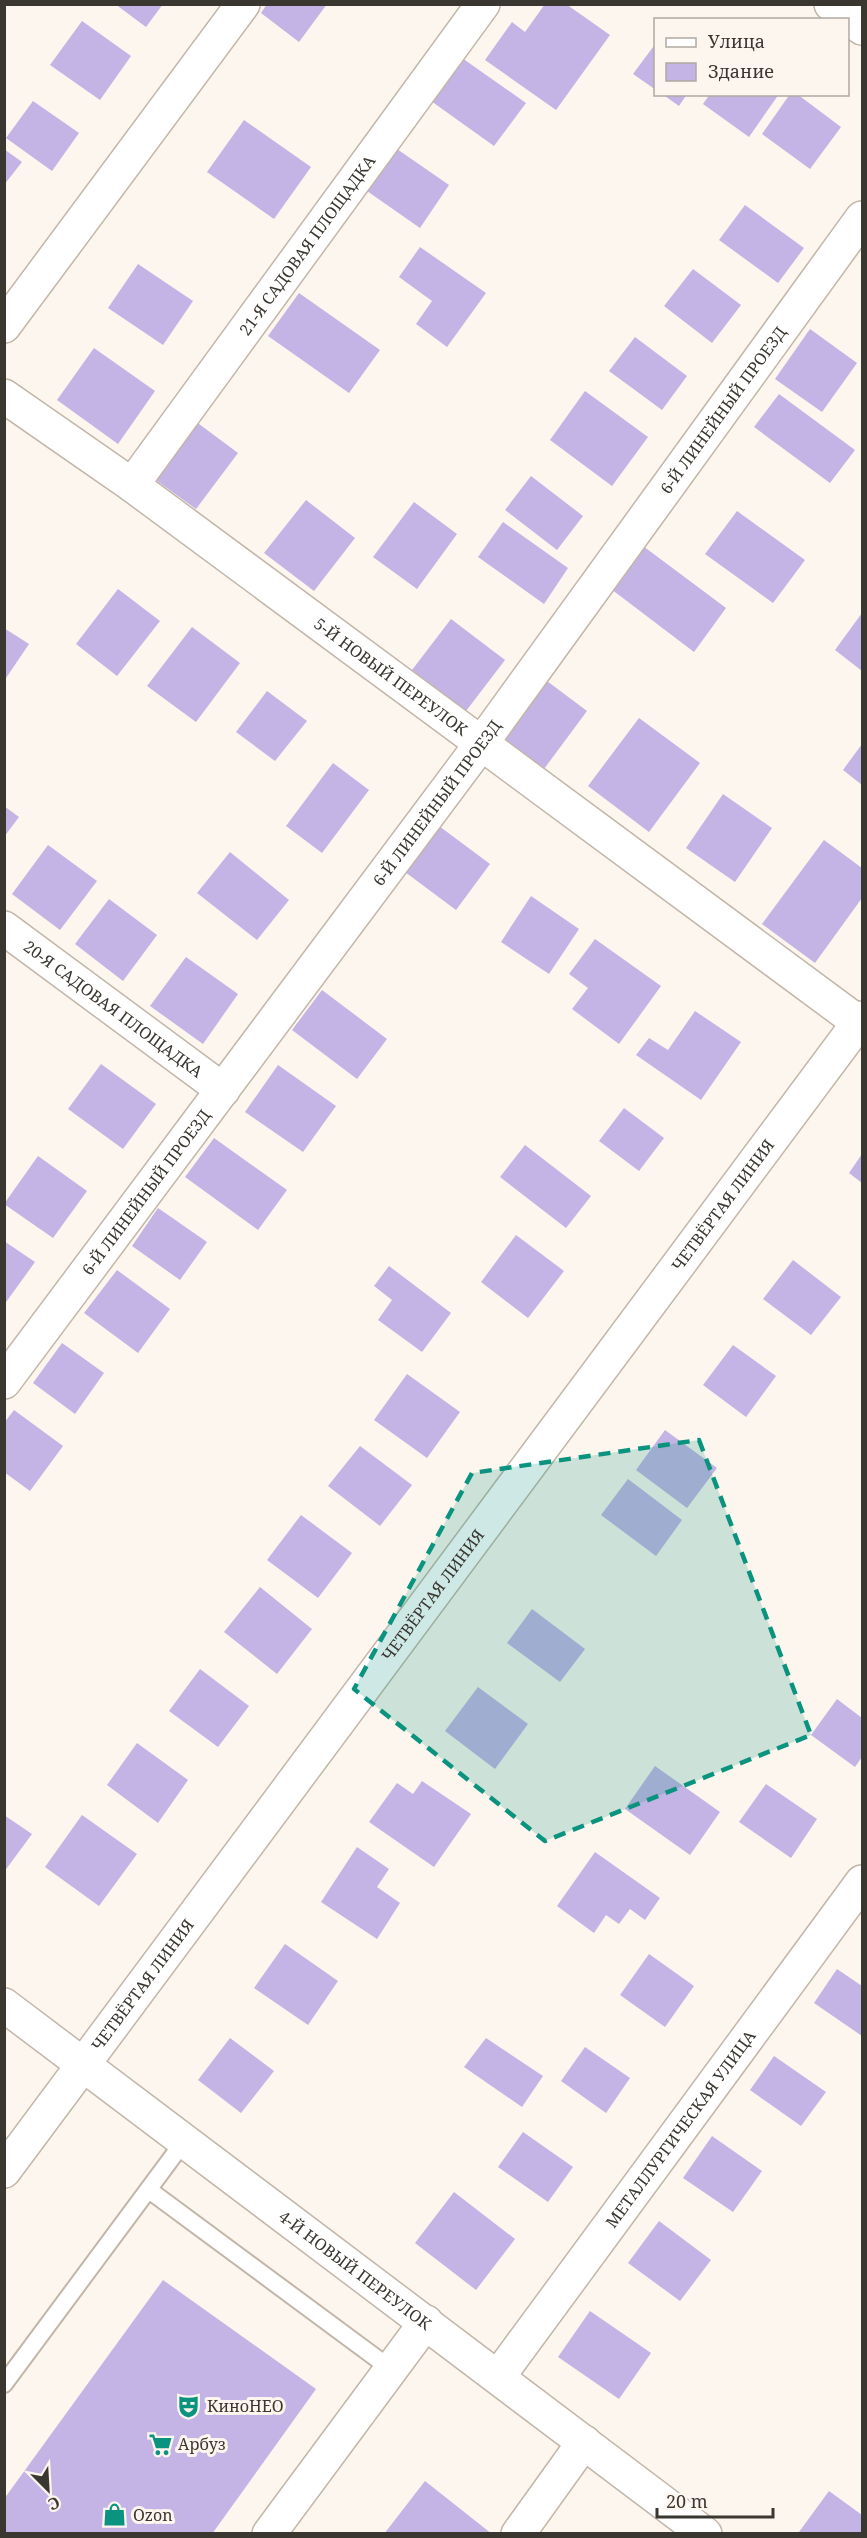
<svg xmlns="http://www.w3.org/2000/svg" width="867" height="2538" font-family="'Noto Serif',serif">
<rect width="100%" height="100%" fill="#fdf6ee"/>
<g fill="#c3b4e5">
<path d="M115,4H163L146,27Z"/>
<path d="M267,4H327L299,42L261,13Z"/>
<path d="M545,4H566L610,35L556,110L485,60L512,22L525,32Z"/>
<path d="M82,21L131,56L100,100L50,65Z"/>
<path d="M656,43V90L633,74Z"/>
<path d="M462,58L526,103L494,146L431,101Z"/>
<path d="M662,94H687L679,106Z"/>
<path d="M710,94H779L749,137L703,104Z"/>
<path d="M790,94H797L841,127L810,169L762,134Z"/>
<path d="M33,101L79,133L52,171L6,138Z"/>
<path d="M244,120L311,167L274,219L207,172Z"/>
<path d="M4,149L22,162L4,185Z"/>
<path d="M397,149L449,185L420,228L367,191Z"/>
<path d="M745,205L804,248L778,283L719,240Z"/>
<path d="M420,247L486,293L447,347L416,324L432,301L399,277Z"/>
<path d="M138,264L193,301L163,345L108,308Z"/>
<path d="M693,269L741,305L712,343L664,306Z"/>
<path d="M299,293L380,350L349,393L268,336Z"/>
<path d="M810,329L857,363L822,412L775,379Z"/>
<path d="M635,337L687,376L662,410L609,371Z"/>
<path d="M94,348L155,391L118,444L57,400Z"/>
<path d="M585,391L648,437L612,486L550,440Z"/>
<path d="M779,394L855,450L830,483L754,427Z"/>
<path d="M195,421L238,453L196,509L153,478Z"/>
<path d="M531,476L583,516L557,550L505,510Z"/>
<path d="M306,500L355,538L314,591L264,553Z"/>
<path d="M414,502L457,534L417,589L373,557Z"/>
<path d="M737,511L805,560L773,603L705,554Z"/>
<path d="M503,522L568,568L544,604L478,557Z"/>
<path d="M643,546L726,608L694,652L611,589Z"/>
<path d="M118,589L160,621L117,676L76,644Z"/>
<path d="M862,613V671L835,650Z"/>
<path d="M451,619L505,660L466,711L412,670Z"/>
<path d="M192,627L240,663L196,722L147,686Z"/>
<path d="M4,628L29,644L4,681Z"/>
<path d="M543,678L587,711L544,769L500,736Z"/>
<path d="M267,691L307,721L275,761L236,732Z"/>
<path d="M639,718L700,763L649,832L588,786Z"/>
<path d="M862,744V785L843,770Z"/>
<path d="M333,763L369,790L322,853L286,826Z"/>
<path d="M723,794L772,828L735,882L686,848Z"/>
<path d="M4,806L19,817L4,837Z"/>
<path d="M439,826L490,864L456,910L405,872Z"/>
<path d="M824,840L862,868V898L815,963L762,924Z"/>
<path d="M48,845L97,881L60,930L12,894Z"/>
<path d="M230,852L289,900L257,940L197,893Z"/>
<path d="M531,896L579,929L549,974L501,942Z"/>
<path d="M109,899L157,935L123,981L75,944Z"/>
<path d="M595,939L661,986L619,1044L572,1009L588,988L569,974Z"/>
<path d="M186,957L238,994L203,1044L150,1006Z"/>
<path d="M322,990L387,1039L357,1079L292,1030Z"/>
<path d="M695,1011L741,1042L701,1100L636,1055L649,1038L668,1050Z"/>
<path d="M101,1064L156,1104L123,1149L68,1109Z"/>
<path d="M278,1065L336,1106L303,1152L245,1112Z"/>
<path d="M624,1108L664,1138L639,1171L599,1141Z"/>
<path d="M214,1138L287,1190L258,1230L185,1177Z"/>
<path d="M525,1145L591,1196L566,1228L500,1177Z"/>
<path d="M862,1154V1183L849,1173Z"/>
<path d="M38,1156L87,1191L53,1238L4,1204Z"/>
<path d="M158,1208L207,1242L180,1280L132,1246Z"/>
<path d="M516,1235L564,1271L528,1318L481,1282Z"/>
<path d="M4,1241L35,1262L4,1305Z"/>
<path d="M793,1260L841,1297L811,1335L763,1299Z"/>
<path d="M389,1266L451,1313L422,1352L378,1320L392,1300L374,1286Z"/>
<path d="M117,1270L170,1309L138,1353L84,1313Z"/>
<path d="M62,1343L104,1373L75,1414L33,1383Z"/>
<path d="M733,1345L776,1376L746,1417L703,1385Z"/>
<path d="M407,1374L460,1412L427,1458L374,1420Z"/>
<path d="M14,1410L63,1446L30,1491L4,1472V1423Z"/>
<path d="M665,1430L717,1468L687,1508L636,1470Z"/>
<path d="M360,1446L412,1485L380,1526L328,1486Z"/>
<path d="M628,1479L682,1520L656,1556L601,1515Z"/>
<path d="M301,1515L352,1553L318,1598L267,1560Z"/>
<path d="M260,1587L312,1629L277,1674L224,1632Z"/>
<path d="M532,1609L585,1649L560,1682L507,1643Z"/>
<path d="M200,1669L249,1706L218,1747L169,1711Z"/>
<path d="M478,1687L528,1724L495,1769L445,1731Z"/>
<path d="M837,1699L862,1718V1757L855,1767L811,1735Z"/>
<path d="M137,1743L188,1780L158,1823L107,1785Z"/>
<path d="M655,1766L720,1812L690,1855L625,1809Z"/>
<path d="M422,1781L471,1814L434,1867L369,1822L397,1783L413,1794Z"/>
<path d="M766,1784L817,1819L791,1858L739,1822Z"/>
<path d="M4,1815L32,1834L4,1872Z"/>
<path d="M82,1815L137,1854L99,1906L45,1867Z"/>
<path d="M357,1847L389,1869L377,1887L400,1903L377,1939L321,1902Z"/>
<path d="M595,1852L660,1898L645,1920L630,1909L619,1924L606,1915L594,1933L557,1906Z"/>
<path d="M285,1944L338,1981L308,2025L254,1988Z"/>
<path d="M649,1954L694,1986L665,2027L620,1995Z"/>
<path d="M837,1969L862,1986V2036L814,2003Z"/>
<path d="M230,2038L274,2071L241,2113L198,2080Z"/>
<path d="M486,2038L543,2076L522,2107L464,2067Z"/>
<path d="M585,2047L630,2078L606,2113L561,2081Z"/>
<path d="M774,2056L826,2092L801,2126L750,2090Z"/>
<path d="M523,2132L573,2167L548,2202L498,2167Z"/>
<path d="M712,2136L762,2171L733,2212L683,2178Z"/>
<path d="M454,2192L515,2239L476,2290L415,2243Z"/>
<path d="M659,2221L711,2260L680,2301L628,2263Z"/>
<path d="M163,2280L316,2389L212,2534H4V2499Z"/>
<path d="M590,2311L651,2353L619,2399L558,2357Z"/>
<path d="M425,2481L492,2534H384Z"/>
<path d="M829,2491L862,2515V2534L799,2532Z"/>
</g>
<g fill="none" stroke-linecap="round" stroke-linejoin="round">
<defs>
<g id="service">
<path d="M149,2190L391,2369"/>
<path d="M4,2384L185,2140"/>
</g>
<g id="minor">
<path d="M831,4L862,28"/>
<path d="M4,326L243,4"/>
<path id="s1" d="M4,396L132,485L862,1025"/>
<path id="s2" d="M132,485L483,4"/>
<path id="s3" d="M4,928L223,1090"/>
<path id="s4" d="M4,1382L481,744L862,218"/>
<path id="s5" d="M4,2005L705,2534"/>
<path id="s6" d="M498,2377L862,1882"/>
<path d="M269,2534L426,2322"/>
<path d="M518,2534L584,2442"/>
</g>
<g id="tertiary">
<path id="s7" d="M4,2171L862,1018"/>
</g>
</defs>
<use href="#service" stroke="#c2b6a9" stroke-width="20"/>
<use href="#minor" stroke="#c2b6a9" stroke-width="36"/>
<use href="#tertiary" stroke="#c2b6a9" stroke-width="36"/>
<use href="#service" stroke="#fff" stroke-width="16"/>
<use href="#minor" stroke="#fff" stroke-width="33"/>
<use href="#tertiary" stroke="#fff" stroke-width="33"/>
</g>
<path fill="#0a937f" fill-opacity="0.2" stroke="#0a937f" stroke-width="4.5" stroke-dasharray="12 8" stroke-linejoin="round" d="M699,1440L811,1735L545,1841L354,1689L472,1473Z"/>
<defs>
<symbol id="theatre-bare" viewBox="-9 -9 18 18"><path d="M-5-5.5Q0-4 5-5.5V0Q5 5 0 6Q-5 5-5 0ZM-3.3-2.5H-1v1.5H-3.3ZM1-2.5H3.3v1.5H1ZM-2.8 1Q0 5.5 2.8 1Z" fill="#0a937f" stroke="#fdf6ee" stroke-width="2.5" paint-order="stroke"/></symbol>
<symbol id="supermarket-bare" viewBox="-9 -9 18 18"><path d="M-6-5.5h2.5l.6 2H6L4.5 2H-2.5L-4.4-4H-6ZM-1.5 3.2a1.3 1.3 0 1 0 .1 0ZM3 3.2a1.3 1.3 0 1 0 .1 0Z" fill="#0a937f" stroke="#fdf6ee" stroke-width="2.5" paint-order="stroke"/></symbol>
<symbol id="shop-bare" viewBox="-9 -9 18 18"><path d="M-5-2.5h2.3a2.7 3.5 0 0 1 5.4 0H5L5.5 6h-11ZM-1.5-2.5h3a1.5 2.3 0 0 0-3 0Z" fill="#0a937f" stroke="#fdf6ee" stroke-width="2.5" paint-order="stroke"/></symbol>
</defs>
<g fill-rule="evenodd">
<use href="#theatre-bare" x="172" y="2390" width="33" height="33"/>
<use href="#supermarket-bare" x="144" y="2428" width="33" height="33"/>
<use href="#shop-bare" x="98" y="2498" width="33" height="33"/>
</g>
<g text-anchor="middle" stroke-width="6" stroke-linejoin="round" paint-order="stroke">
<g font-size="16" fill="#3a3630" stroke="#fdf6ee">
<text dy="6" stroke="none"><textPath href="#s2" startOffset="297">21-Я САДОВАЯ ПЛОЩАДКА</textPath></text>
<text dy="6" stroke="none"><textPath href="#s4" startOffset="1209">6-Й ЛИНЕЙНЫЙ ПРОЕЗД</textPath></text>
<text dy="6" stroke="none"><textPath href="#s1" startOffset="478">5-Й НОВЫЙ ПЕРЕУЛОК</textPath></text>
<text dy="6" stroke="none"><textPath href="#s4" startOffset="723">6-Й ЛИНЕЙНЫЙ ПРОЕЗД</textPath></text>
<text dy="6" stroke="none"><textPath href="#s3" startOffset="136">20-Я САДОВАЯ ПЛОЩАДКА</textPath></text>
<text dy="6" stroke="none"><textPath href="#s4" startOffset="237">6-Й ЛИНЕЙНЫЙ ПРОЕЗД</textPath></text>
<text dy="6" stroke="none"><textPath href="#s7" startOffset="1204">ЧЕТВЁРТАЯ ЛИНИЯ</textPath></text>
<text dy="6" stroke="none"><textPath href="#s7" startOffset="718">ЧЕТВЁРТАЯ ЛИНИЯ</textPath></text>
<text dy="6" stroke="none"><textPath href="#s7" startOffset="232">ЧЕТВЁРТАЯ ЛИНИЯ</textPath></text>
<text dy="6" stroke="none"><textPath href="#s6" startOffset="308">МЕТАЛЛУРГИЧЕСКАЯ УЛИЦА</textPath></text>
<text dy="6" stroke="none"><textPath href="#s5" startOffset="440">4-Й НОВЫЙ ПЕРЕУЛОК</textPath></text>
</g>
<g font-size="16" fill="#3a3630" stroke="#fdf6ee" text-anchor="start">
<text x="207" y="2412">КиноНЕО</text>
<text x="178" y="2450">Арбуз</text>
<text x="133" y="2521">Ozon</text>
</g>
</g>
<rect width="867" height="2538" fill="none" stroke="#3a3630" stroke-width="12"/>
<rect x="654" y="18" width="195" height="78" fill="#fdf6ee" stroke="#afa9a2" stroke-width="1.5"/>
<rect x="666" y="38" width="30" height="9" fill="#ffffff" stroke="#afa9a2" stroke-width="1.5"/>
<text x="708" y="48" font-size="18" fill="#3a3630">Улица</text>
<rect x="666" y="63" width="30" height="18" fill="#c3b4e5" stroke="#afa9a2" stroke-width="1.5"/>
<text x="708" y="78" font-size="18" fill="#3a3630">Здание</text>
<g transform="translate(48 2490) rotate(156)" stroke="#fdf6ee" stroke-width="4.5" paint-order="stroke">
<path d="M0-4.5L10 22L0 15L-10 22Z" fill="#3a3630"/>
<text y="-9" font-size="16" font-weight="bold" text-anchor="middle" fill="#3a3630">С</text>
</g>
<path d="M657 2508v9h116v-9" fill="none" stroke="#3a3630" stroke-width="3"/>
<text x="666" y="2508" font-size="18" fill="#3a3630" stroke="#fdf6ee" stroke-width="4.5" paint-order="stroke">20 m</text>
</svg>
